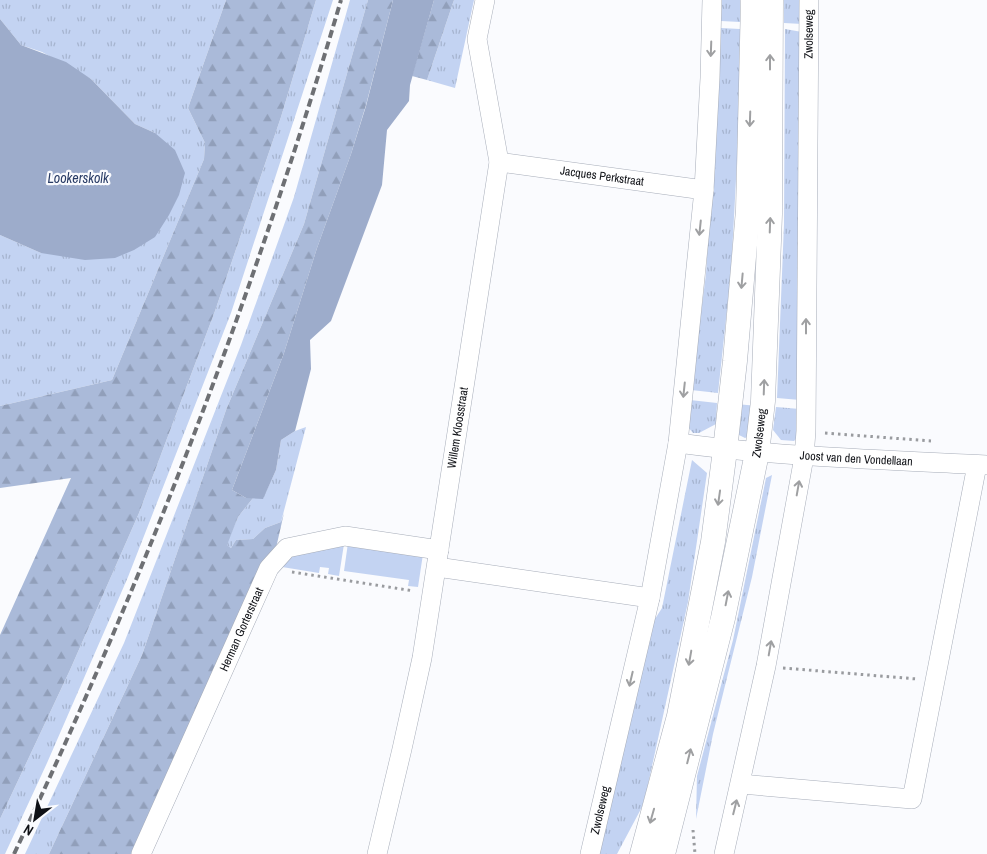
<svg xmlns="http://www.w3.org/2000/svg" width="987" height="854" font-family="'Archivo Narrow',sans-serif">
<defs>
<pattern id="grass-tufts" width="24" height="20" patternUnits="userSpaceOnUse" patternTransform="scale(1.25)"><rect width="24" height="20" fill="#c3d3f2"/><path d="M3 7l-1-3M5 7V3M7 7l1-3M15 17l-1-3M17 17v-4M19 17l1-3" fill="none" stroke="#a6b4cf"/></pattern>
<pattern id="forest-firs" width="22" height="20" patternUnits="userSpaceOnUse" patternTransform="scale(1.25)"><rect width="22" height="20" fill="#aabad9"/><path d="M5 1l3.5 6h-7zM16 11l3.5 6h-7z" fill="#919fba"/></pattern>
</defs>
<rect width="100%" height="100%" fill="#fafbfe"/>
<g fill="url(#grass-tufts)">
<path d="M0,0H226L188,108L205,143L204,159L112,380L0,406V235L41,253L155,133L135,124L91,79L42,52L21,45L0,19Z"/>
<path d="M316,0H333L231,313L128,577L47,763L5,854H0V819L70,670L139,513L215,311L281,117Z"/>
<path d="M350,0H368L304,224L226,410L142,655L49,854H25L124,643L241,345L294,197Z"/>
<path d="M454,0H474L455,88L427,80Z"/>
<path d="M722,0H740V22L721,21Z"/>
<path d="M784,0H802V24L784,23Z"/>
<path d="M721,28L740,29L739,123L731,273L718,393L691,390L706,274Z"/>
<path d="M785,29L802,32L800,400L777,398L784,224Z"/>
<path d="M690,400L717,403L716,424L699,433H693L688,427Z"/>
<path d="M736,404L758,406L750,436L745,438L735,433Z"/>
<path d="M776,407L800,409L796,439L794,441L781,440L773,430Z"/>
<path d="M306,427L281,522L265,528L253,539L236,540L231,548L226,545L238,517L253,498H263L276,470L281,440L295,431Z"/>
<path d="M692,460L707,473L688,602L647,789L642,807L617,854H599L653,622L662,608Z"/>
<path d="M772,475L752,577L713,734L696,819L697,776L733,640L766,478Z"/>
</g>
<g fill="url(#forest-firs)">
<path d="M226,0H316L281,117L215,311L139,513L70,670L0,819V635L71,478L0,488V406L112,380L204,159L205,143L188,108Z"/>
<path d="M368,0H393L366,105L351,154L317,248L284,353L232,490L246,498H253L238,517L227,545L231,548L236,540L253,539L265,528L281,522L284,513L276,548L133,854H49L142,655L226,410L304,224Z"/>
<path d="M434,0H454L427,80L412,76Z"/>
</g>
<g fill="#c3d3f2">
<path d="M348,543L423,554L418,587L408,586L409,580L344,571Z"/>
<path d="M344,544L339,576L328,574L329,568L320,567L319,573L282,567L292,553Z"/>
</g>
<g fill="#9daccb">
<path d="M393,0H434L410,85L409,101L387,130L382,185L331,321L310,340L311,369L295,431L281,440L276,470L263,499L246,498L232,490L284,353L317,248L351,154L366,106Z"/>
<path d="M0,19L21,45L66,62L91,79L135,124L155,133L175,150L185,173L179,195L169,215L155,237L134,250L115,258L85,260L41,253L0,235Z"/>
</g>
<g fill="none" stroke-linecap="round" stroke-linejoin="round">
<defs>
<g id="minor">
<path id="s1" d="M499,162L704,190"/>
<path id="s2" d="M678,443C781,457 884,460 987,465"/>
<path d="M437,567L650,598"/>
<path d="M741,784L912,799L977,465"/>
<path id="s3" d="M141,854L269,568L287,548L345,536L439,550"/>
<path id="s4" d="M377,854L402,749L422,658L499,162L477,39L485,0"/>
<path id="s5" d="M590,854L650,598L678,443L704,190L710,78L712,0"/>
<path id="s6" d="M724,854L766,666L804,457L806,431L809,0"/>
</g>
<g id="tertiary">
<path d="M642,854L679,716L713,542L725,450L735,361L748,210L753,0"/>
<path id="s7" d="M663,854L723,618L757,453L763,401L770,214L771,0"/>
</g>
</defs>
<use href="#minor" stroke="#a7adb9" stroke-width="20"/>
<use href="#tertiary" stroke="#a7adb9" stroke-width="25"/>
<g stroke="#999b9f" stroke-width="3" stroke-dasharray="2.5 4" stroke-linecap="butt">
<path d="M825,433L931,441"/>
<path d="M292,572L414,591"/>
<path d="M783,668L917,679"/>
<path d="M693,830L695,854"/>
</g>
<use href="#minor" stroke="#fff" stroke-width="19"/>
<use href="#tertiary" stroke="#fff" stroke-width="24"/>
<path stroke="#6e7074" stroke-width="4" stroke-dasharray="8 4" stroke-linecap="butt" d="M14,854C145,578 255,293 341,0"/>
</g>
<defs><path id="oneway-shaft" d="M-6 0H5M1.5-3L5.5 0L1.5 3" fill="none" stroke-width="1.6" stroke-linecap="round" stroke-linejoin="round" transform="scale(1.25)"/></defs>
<g stroke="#9fa0a2">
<use href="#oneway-shaft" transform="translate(711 49) rotate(92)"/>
<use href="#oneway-shaft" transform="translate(770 62) rotate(-90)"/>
<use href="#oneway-shaft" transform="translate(750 119) rotate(92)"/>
<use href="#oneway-shaft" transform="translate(770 225) rotate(-88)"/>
<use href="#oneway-shaft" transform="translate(700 228) rotate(96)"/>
<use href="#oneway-shaft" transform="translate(742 281) rotate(95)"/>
<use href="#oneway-shaft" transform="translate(806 326) rotate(-90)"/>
<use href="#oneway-shaft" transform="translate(764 387) rotate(-88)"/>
<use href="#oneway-shaft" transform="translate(684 390) rotate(96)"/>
<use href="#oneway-shaft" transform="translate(798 488) rotate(-80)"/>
<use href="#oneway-shaft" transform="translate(719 498) rotate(98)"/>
<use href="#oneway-shaft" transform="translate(727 598) rotate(-79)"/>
<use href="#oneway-shaft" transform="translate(770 648) rotate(-80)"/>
<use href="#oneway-shaft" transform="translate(690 658) rotate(100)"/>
<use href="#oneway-shaft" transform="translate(631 679) rotate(103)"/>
<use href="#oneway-shaft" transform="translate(689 756) rotate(-76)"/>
<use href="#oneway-shaft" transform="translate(735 807) rotate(-76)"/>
<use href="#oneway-shaft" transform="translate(652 816) rotate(106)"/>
</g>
<g text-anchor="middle" stroke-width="4.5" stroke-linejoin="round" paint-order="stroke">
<g font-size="12" fill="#0f1116" stroke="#fafbfe">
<text dy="4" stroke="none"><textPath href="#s6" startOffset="828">Zwolseweg</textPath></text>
<text dy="4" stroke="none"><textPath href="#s1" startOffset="104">Jacques Perkstraat</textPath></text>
<text dy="4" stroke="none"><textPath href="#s4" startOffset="434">Willem Kloosstraat</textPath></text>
<text dy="4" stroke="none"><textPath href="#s7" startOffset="432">Zwolseweg</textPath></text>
<text dy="4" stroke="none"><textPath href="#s2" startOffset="179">Joost van den Vondellaan</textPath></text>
<text dy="4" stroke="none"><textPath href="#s3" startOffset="246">Herman Gorterstraat</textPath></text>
<text dy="4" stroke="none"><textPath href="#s5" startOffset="45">Zwolseweg</textPath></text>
</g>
<g font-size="14" font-style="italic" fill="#283b65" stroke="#fafbfe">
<text x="78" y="183">Lookerskolk</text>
</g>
</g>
<g transform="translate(35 819) rotate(211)" stroke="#fafbfe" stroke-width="4" paint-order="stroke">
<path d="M0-4L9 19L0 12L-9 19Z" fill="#0f1116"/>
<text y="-8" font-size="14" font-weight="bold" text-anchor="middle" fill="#0f1116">N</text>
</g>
</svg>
